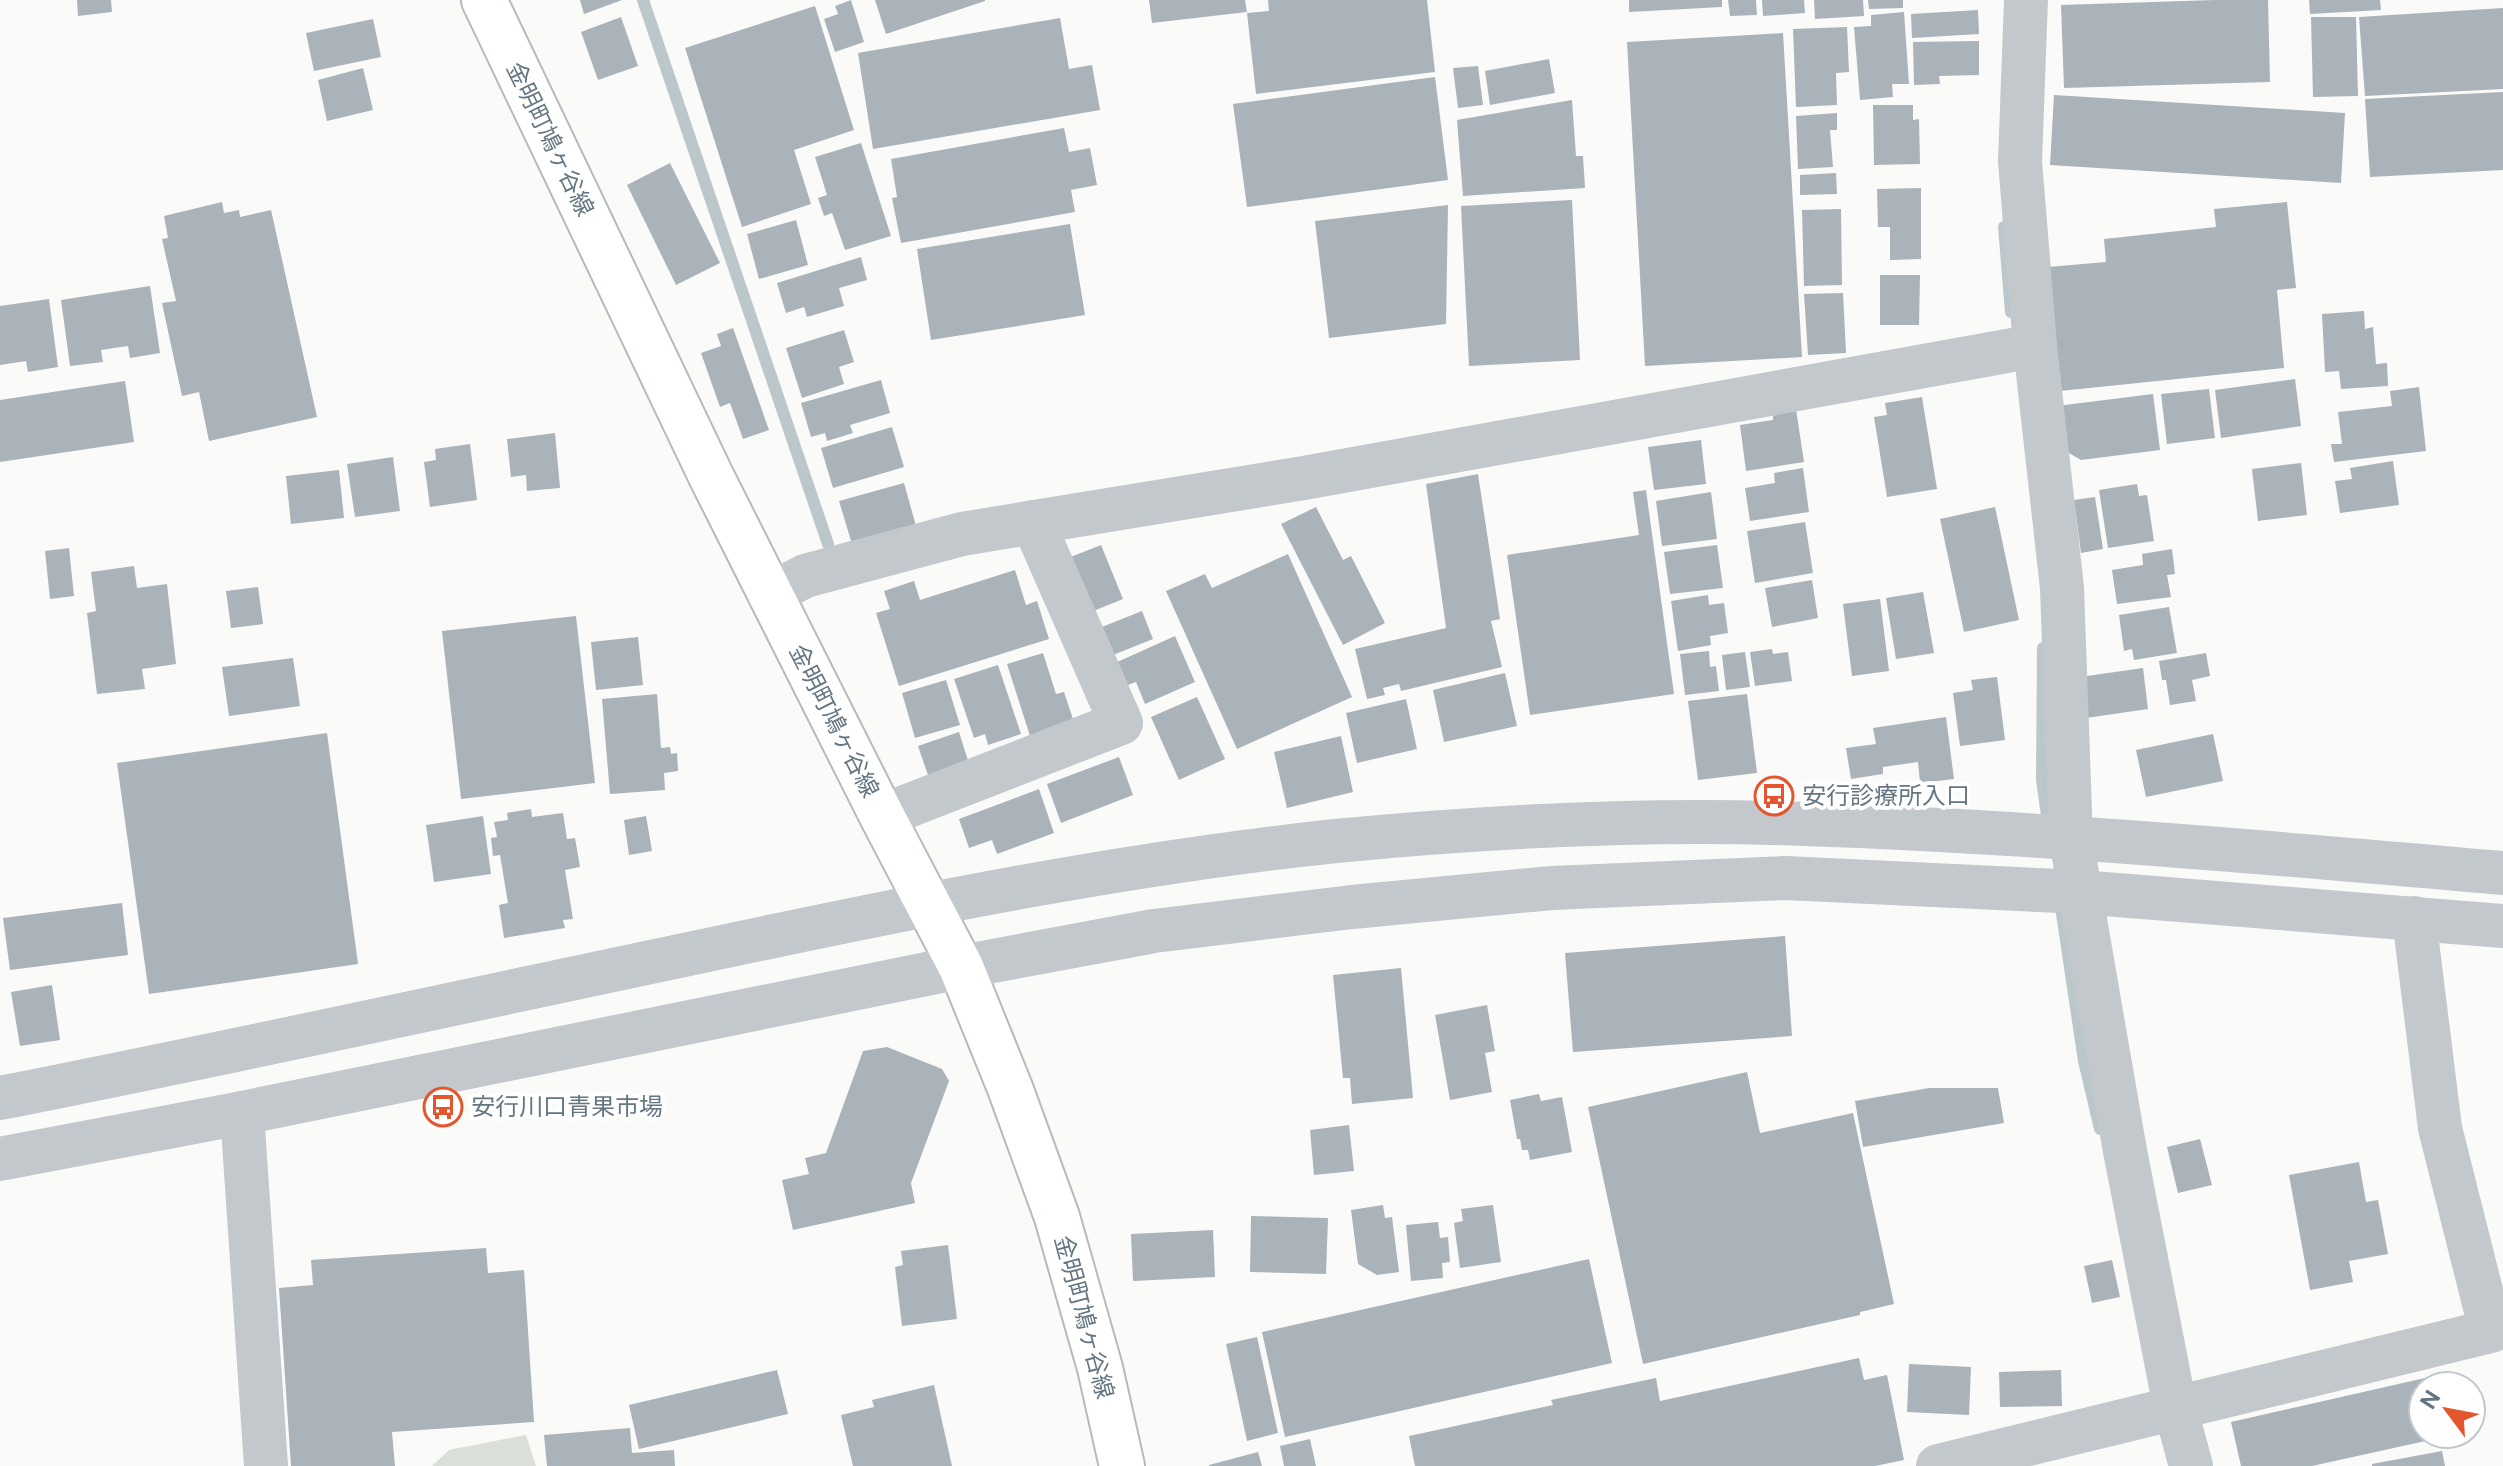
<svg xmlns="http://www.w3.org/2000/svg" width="2503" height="1466" font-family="'Public Sans','Noto Sans JP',sans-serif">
<rect width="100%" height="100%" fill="#fafaf8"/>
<path fill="#dadfd7" d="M526,1435L536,1466H432L449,1450Z"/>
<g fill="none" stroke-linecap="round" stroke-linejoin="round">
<g stroke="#bbc7cb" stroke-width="12">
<path d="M643,0L828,544"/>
<path d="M2004,227L2011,312"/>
<path d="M2043,648L2042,780L2049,830"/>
<path d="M2061,907L2084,1061L2100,1129"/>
</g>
</g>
<g fill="#aab3b9">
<path d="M77,0H111L112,12L78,16Z"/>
<path d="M580,0H622L584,14Z"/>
<path d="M851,0L864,42L835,52L824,19L838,14L835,6Z"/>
<path d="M875,0H985V1L886,34Z"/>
<path d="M1149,0H1245L1247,12L1152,23Z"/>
<path d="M1268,0H1427L1435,72L1256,94L1247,13L1269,11Z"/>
<path d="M1629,0H1722V7L1629,12Z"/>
<path d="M1728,0H1756L1757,15L1730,16Z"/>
<path d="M1762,0H1804L1805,13L1763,16Z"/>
<path d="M1814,0H1863L1864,16L1815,19Z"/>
<path d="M1868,0H1903V8L1869,9Z"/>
<path d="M2215,0H2268L2270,82L2064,88L2061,5Z"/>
<path d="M2309,0H2380L2381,10L2310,14Z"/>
<path d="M815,6L854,130L794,150L811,204L742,227L685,48Z"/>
<path d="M2503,8V89L2365,96L2359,17Z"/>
<path d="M1978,10L1979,34L1912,38L1911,14Z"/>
<path d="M1904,12L1909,84H1892L1893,97L1860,100L1854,27L1871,26V15Z"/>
<path d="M621,17L638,66L598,80L581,32Z"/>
<path d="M2311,17H2356L2358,96L2313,97Z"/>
<path d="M1060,18L1069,69L1092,65L1100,110L873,149L858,53Z"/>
<path d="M373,19L381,57L314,71L306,33Z"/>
<path d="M1847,27L1849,72L1836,73L1837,105L1796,107L1793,29Z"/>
<path d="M1783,33L1802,357L1645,366L1627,42Z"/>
<path d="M1979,41V75L1939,76L1940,84L1914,85L1913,42Z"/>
<path d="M1549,59L1555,93L1490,105L1485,71Z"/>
<path d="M1478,66L1483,105L1458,108L1453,68Z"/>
<path d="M363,68L373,110L327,121L318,80Z"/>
<path d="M1435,77L1448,180L1247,207L1233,104Z"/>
<path d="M2503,92V170L2370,177L2365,99Z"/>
<path d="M2054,95L2345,113L2341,183L2050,165Z"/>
<path d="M1572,100L1576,156H1583L1585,188L1463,196L1457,120Z"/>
<path d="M1873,105H1913V120L1919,119L1920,164L1874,165Z"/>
<path d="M1837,113V130H1830L1833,167L1798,169L1796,116Z"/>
<path d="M1064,128L1069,152L1090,148L1097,185L1071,190L1075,212L901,243L892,198L897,197L891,159Z"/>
<path d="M861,143L891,236L845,250L832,213L824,216L818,198L827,195L815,157Z"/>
<path d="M670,163L720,263L676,285L627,185Z"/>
<path d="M1836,173L1837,194L1800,195V175Z"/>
<path d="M1921,188V259L1890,260V227H1878L1877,189Z"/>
<path d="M1572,200L1580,360L1469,366L1461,206Z"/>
<path d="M222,202L224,213L239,210L240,217L271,210L317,417L209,441L199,392L182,396L162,303L176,301L162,239L168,238L164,216Z"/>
<path d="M2287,202L2296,288L2277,290L2284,368L2060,391L2048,267L2106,262L2104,239L2216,227L2214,209Z"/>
<path d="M1448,205L1446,324L1329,338L1315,221Z"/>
<path d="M1841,209L1842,285L1804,286L1802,210Z"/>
<path d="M796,220L808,265L759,279L747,234Z"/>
<path d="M1070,224L1085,315L931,340L917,249Z"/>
<path d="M861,257L867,280L839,288L844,306L807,317L804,307L786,313L777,283Z"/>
<path d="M1880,275H1920L1919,325H1880Z"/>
<path d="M150,286L160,353L130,358L128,346L101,350L103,362L70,366L61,300Z"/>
<path d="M1843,293L1846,353L1808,355L1804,294Z"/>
<path d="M49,299L58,367L28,372L26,361L0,365V306Z"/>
<path d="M2364,311L2365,329L2373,327L2376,364L2387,363L2388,386L2341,389L2339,371L2325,372L2322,314Z"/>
<path d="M733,328L769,430L743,439L730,403L720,407L701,353L721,346L717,334Z"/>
<path d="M844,330L854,362L839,367L844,384L802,398L786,348Z"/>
<path d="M2295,379L2301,426L2221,438L2215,390Z"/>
<path d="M881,380L890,413L850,425L853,433L827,441L825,433L811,437L801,403Z"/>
<path d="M125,381L134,442L0,462V400Z"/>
<path d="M2419,387L2426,451L2334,462L2331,444H2342L2338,412L2392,406L2390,391Z"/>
<path d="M2209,389L2215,438L2167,444L2161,394Z"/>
<path d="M2153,394L2160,450L2081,460L2062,449L2057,406Z"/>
<path d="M1922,397L1937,489L1887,497L1874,417L1887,415L1885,403Z"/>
<path d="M1796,409L1804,462L1746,471L1740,425L1773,420V412Z"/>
<path d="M892,427L904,467L833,488L821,448Z"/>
<path d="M555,433L560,488L527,491L526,475L511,477L507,439Z"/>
<path d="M1701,440L1706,484L1654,490L1648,447Z"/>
<path d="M470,444L477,500L430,507L424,462L436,460L435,449Z"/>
<path d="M393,457L400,511L355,517L347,464Z"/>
<path d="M2393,461L2399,505L2340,513L2335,481L2352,479L2350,468Z"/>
<path d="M2301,463L2307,515L2258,521L2252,469Z"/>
<path d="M1803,468L1809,512L1750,521L1745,488L1775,483L1774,473Z"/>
<path d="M339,470L344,518L291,524L286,476Z"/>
<path d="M1478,474L1500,619L1491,621L1502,667L1401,691L1399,684L1383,688L1385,695L1367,699L1355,649L1446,628L1426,484Z"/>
<path d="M904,483L916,526L852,544L839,501Z"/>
<path d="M2137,484L2139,496L2147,495L2154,541L2108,548L2099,490Z"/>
<path d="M1646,490L1674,694L1530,715L1507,555L1639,535L1633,492Z"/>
<path d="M1711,492L1717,539L1662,546L1656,501Z"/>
<path d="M2095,497L2103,549L2081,553L2074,500Z"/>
<path d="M1316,507L1343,560L1351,556L1385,623L1343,645L1281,524Z"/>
<path d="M1995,507L2019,620L1964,632L1940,519Z"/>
<path d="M1805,522L1813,573L1755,583L1747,531Z"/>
<path d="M1101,545L1123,599L1091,612L1068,558Z"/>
<path d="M1717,545L1723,588L1670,594L1664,552Z"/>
<path d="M69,548L74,596L50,599L45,551Z"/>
<path d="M2172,549L2175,574L2167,575L2171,597L2117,604L2112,570L2143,565L2142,554Z"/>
<path d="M1288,554L1352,697L1237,749L1166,591L1205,574L1212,588Z"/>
<path d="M134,566L137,588L167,584L176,664L142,669L145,689L97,694L87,613L96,611L91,572Z"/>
<path d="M1015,570L1026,605L1037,601L1049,639L899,686L876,613L890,609L884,591L914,581L920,600Z"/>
<path d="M1812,580L1818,618L1772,627L1765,588Z"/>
<path d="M258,587L263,624L231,628L226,591Z"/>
<path d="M1923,592L1934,653L1896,659L1886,598Z"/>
<path d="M1708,595L1709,605L1724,603L1728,633L1710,636L1711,645L1678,651L1671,601Z"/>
<path d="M1880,599L1889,671L1852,676L1843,604Z"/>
<path d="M2169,607L2177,653L2134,660L2132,649L2124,651L2119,615Z"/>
<path d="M1142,611L1153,639L1113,655L1102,627Z"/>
<path d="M576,616L595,783L461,799L442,631Z"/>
<path d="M1175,636L1195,682L1145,704L1136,682L1125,686L1115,663Z"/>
<path d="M638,637L643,685L596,690L591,642Z"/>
<path d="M1772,649L1773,654L1788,652L1792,681L1755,686L1750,652Z"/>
<path d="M1709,651L1710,667L1716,666L1719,691L1685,695L1680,654Z"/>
<path d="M1745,652L1750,687L1726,690L1722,655Z"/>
<path d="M1043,653L1056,694L1064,692L1075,725L1031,739L1007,664Z"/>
<path d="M2206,653L2210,676L2192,680L2196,701L2170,705L2166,680H2162L2159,661Z"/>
<path d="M293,658L300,706L229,716L222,667Z"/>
<path d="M998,665L1021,734L988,745L985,734L974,738L954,679Z"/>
<path d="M2143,668L2148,709L2086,718L2080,677Z"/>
<path d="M1505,673L1517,726L1444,742L1433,690Z"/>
<path d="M1997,677L2005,740L1960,746L1953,693L1973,690L1971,680Z"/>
<path d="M946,680L960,725L915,738L902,693Z"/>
<path d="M657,694L661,748L670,747L671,754L677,753L678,771L664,773L665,790L610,794L602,699Z"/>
<path d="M1747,694L1757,773L1698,780L1688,701Z"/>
<path d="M1197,697L1225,759L1179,780L1151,717Z"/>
<path d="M1406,699L1417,749L1357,763L1346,713Z"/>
<path d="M1946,717L1954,779L1920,783L1918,762L1883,767V774L1851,779L1846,748L1876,744L1873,728Z"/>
<path d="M959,732L970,767L930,781L918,746Z"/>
<path d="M327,733L358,964L149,994L117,763Z"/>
<path d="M2213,734L2223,781L2146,797L2136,750Z"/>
<path d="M1341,736L1353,792L1287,808L1274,752Z"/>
<path d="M1119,757L1133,795L1061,823L1047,784Z"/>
<path d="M1039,789L1054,833L997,854L992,840L969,848L959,819Z"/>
<path d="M531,809L532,817L563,813L567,839L575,838L580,867L565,870L573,919L563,920L565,928L504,938L499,905L508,903L500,855L493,856L491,838L497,837L494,822L508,820L507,813Z"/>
<path d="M483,816L491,874L434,882L426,825Z"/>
<path d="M646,816L652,851L629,855L624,820Z"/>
<path d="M122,903L128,955L10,970L3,918Z"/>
<path d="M1785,936L1792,1036L1573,1052L1565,953Z"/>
<path d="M1401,968L1413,1098L1352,1104L1350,1078H1343L1333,975Z"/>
<path d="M52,985L60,1040L20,1046L11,992Z"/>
<path d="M1487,1005L1495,1051L1485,1053L1492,1092L1450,1100L1435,1015Z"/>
<path d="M887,1047L942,1069L949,1081L911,1183L915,1203L793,1230L782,1180L809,1174L805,1158L826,1153L863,1051Z"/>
<path d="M1747,1072L1760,1133L1853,1113L1894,1304L1860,1312V1315L1643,1364L1588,1107Z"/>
<path d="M1929,1088H1998L2004,1123L1863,1147L1855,1101Z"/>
<path d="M1539,1094L1541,1101L1562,1097L1572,1152L1530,1160L1528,1150H1522L1520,1139H1517L1510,1100Z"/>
<path d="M1349,1125L1354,1171L1314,1175L1310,1130Z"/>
<path d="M2200,1139L2212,1185L2178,1193L2167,1147Z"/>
<path d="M2359,1162L2366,1202L2378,1200L2388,1254L2349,1261L2353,1282L2310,1290L2289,1175Z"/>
<path d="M1383,1205L1385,1218L1392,1217L1399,1272L1377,1275L1358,1264L1351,1210Z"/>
<path d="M1493,1205L1501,1262L1460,1268L1454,1223L1463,1221L1461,1209Z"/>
<path d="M1251,1216L1328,1218L1326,1274L1250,1272Z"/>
<path d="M1438,1222L1440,1238L1448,1237L1450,1262L1442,1263L1443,1278L1411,1281L1406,1225Z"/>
<path d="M1213,1230L1215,1277L1133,1281L1131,1234Z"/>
<path d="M948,1245L957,1319L902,1326L895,1267L903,1265L901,1251Z"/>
<path d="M486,1248L488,1273L524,1270L534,1422L392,1432L395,1466H291L279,1288L313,1285L311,1260Z"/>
<path d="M1589,1259L1612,1363L1285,1437L1262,1332Z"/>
<path d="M2112,1260L2120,1297L2092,1303L2084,1266Z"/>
<path d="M1257,1337L1278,1433L1247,1441L1226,1344Z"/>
<path d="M1859,1358L1864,1380L1887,1375L1904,1460L1875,1466H1415L1409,1436L1553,1405L1551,1400L1656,1378L1660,1401Z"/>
<path d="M1909,1364L1971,1367L1969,1415L1907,1412Z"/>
<path d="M777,1370L788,1414L639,1449L629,1405Z"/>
<path d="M2061,1370L2062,1406L2000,1407L1999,1372Z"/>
<path d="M2425,1378L2427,1386H2423V1434H2438L2439,1438L2312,1466H2241L2231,1422Z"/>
<path d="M934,1385L952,1466H853L841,1415L874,1407L872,1400Z"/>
<path d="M630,1428L632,1453L674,1450L675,1466H547L544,1435Z"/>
<path d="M1310,1439L1316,1466H1284L1280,1446Z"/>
<path d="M2442,1451L2445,1466H2372V1464Z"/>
<path d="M1258,1452L1262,1466H1209V1465Z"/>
</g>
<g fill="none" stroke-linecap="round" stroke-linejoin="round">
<defs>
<path id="major" d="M484,0L711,476L882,816L961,967L1010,1088L1057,1217L1100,1368L1122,1466"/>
</defs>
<use href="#major" stroke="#b5babe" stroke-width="48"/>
<g stroke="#c3c8cc" stroke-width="44">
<path d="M2026,0L2020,161L2035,346L2062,588L2071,839L2125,1151L2175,1407L2191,1466"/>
<path d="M770,595L805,576L962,534L1304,478L2035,346"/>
<path d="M882,816L1121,723L1033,522"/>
<path d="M0,1098C229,1053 456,1003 684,955C900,909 1116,864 1336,841C1491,826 1649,818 1805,824C2038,832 2271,853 2503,873"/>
<path d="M242,1113L266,1466"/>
<path d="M0,1159L242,1113L961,967L1154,931L1352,907L1552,888L1785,878L2080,892L2503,926"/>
<path d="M1938,1466L2491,1331L2440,1128L2414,918"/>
</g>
<use href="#major" stroke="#fff" stroke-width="44"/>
</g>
<defs>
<symbol id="bus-ring" viewBox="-11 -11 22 22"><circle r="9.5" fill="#fff" stroke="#e4572e" stroke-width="1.5"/><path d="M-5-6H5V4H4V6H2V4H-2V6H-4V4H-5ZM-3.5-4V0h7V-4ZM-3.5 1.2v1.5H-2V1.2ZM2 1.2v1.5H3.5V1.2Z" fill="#e4572e"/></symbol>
</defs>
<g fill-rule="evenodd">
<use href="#bus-ring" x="1752" y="774" width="44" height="44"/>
<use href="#bus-ring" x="421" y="1085" width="44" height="44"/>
</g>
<g text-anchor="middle" stroke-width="8" stroke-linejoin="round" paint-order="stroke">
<g font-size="24" fill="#657683" stroke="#fff">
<text transform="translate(550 139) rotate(64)" y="8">金明町鳩ヶ谷線</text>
<text transform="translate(834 721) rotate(63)" y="8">金明町鳩ヶ谷線</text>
<text transform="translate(1084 1317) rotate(75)" y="8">金明町鳩ヶ谷線</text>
</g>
<g font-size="24" fill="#657683" stroke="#fff" text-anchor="start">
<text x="1802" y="804">安行診療所入口</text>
<text x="471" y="1115">安行川口青果市場</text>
</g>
</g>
<g transform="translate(2447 1410) rotate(302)"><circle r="38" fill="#ffffff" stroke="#c1c8cd" stroke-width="2"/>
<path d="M0-6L14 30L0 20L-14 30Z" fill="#e4572e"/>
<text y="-12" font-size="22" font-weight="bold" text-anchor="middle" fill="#657683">N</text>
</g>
</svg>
